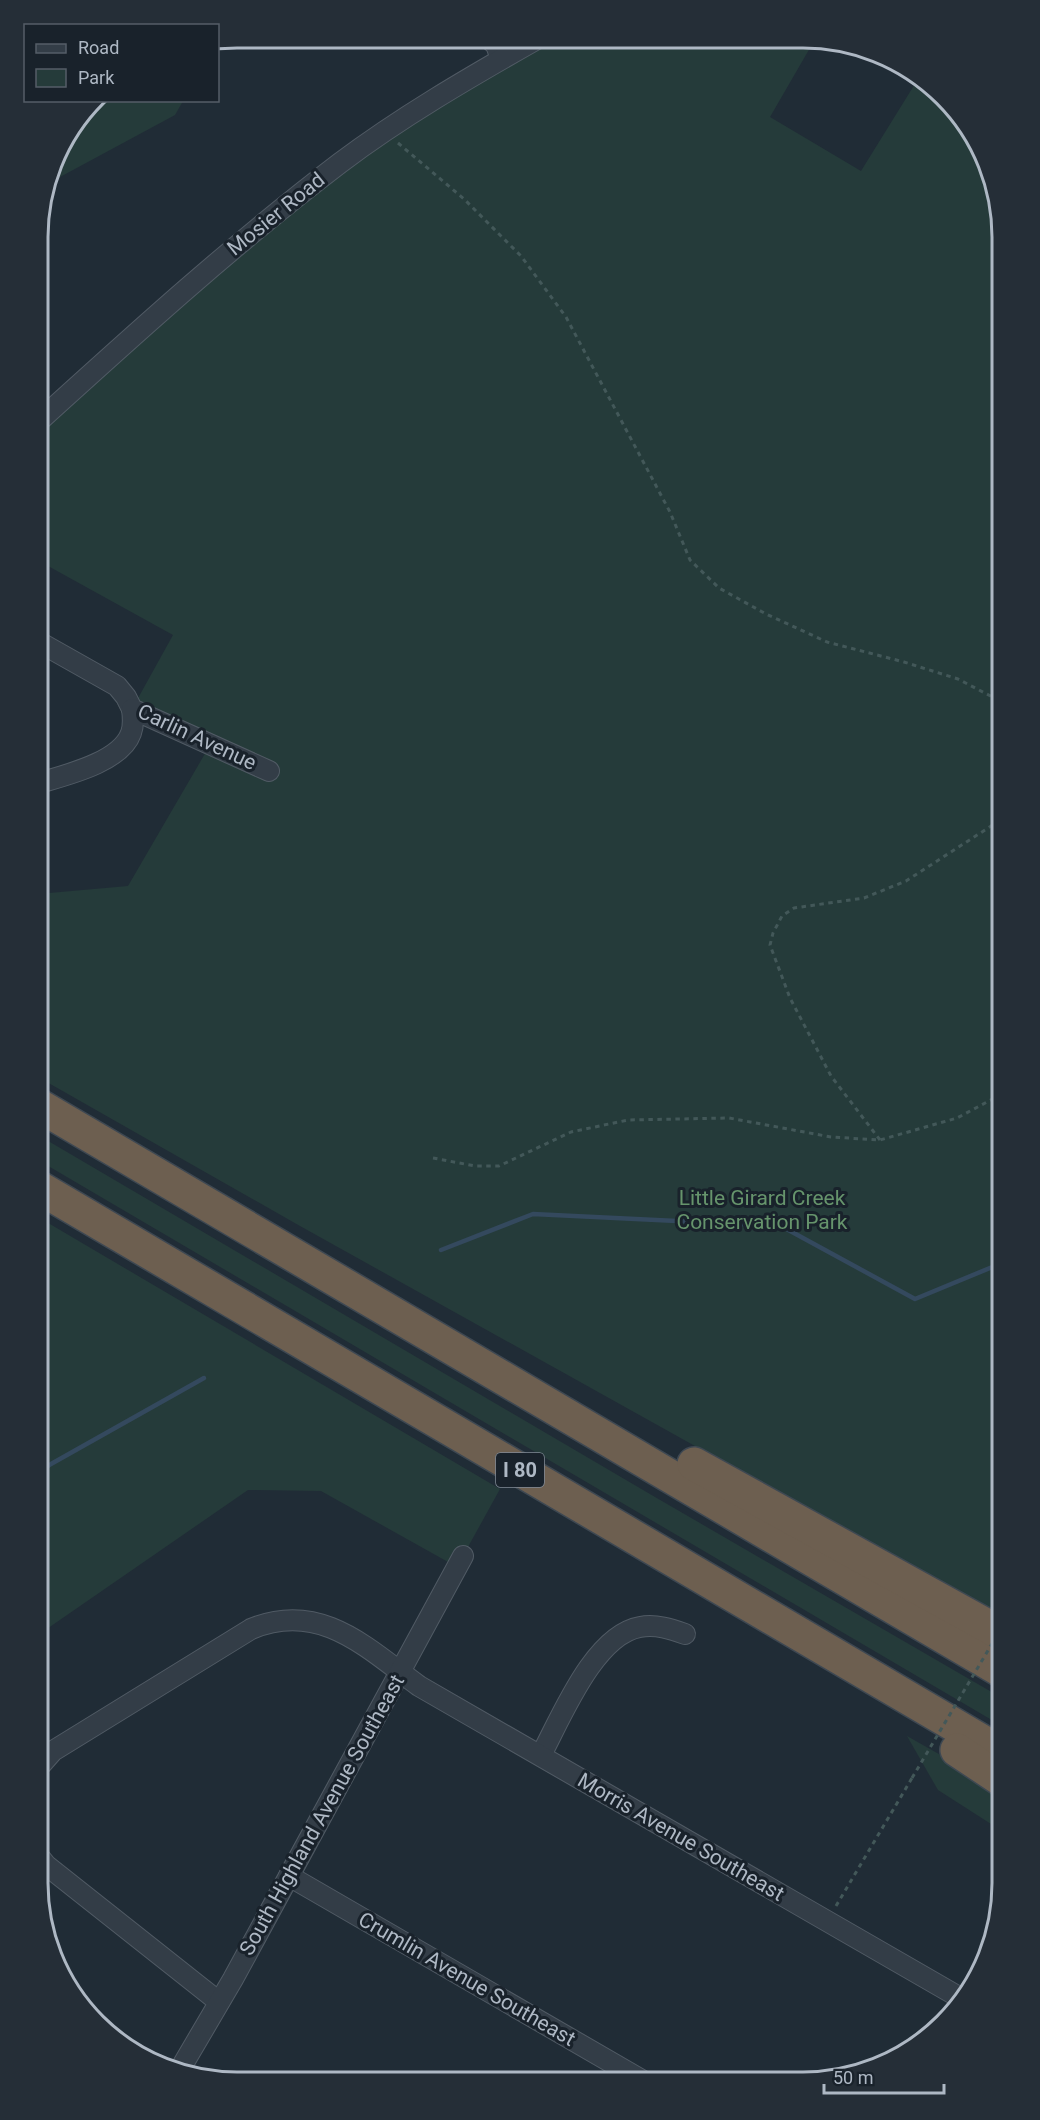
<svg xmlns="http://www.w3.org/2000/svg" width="1040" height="2120" font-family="Roboto,sans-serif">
<rect width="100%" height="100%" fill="#202c36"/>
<g fill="#253b3a">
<path d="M537,39L814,41L770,117L861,171L918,79L934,87L992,173L1002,237V1617L300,1226L38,1077V894L128,886L210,745L132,709L173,635L39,561V421L340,163Z"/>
<path d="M95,101H183L175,115L47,184L58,148Z"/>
<path d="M38,1135L655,1497L1002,1698V1726L38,1160Z"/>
<path d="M38,1217L500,1489L457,1567L321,1491L248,1490L41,1633H38Z"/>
<path d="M907,1736L960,1766L1002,1793V1831L938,1790Z"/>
</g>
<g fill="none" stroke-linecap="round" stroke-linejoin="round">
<g stroke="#34495e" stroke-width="4.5">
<path d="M441,1250L533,1214L781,1226L915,1299L1002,1263"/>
<path d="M38,1473L51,1464L204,1378"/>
</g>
<defs>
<g id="street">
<path d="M489,39L496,45L501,59"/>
<path d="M39,421C137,332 235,243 340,163C401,117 470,77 537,39"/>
<path d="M39,642L117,686L126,697L132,709L269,771"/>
<path d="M39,783C66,775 121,762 131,733C134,725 133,717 132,709"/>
<path d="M541,1755C561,1718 594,1635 640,1627C656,1624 671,1629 685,1634"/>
<path d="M38,1768L53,1751L251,1629C320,1600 367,1648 419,1686L964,2000"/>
<path d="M38,1855L46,1865L219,2002"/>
<path d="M289,1876L645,2082"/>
<path d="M179,2071L233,1979L463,1556"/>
</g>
<g id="highway">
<path d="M38,1105L1002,1671"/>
<path d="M38,1187L1002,1753"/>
<path d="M694,1464L1002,1634"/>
<path d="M957,1750L1002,1780"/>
</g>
</defs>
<use href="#street" stroke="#515b65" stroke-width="22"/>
<use href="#highway" stroke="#3e4852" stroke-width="36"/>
<g stroke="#435859" stroke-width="3" stroke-dasharray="4.5 4.5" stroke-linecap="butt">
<path d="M398,143L464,199L521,256L566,317L670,512L690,560L719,588L766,614L827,642L904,662L958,679L1002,702"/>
<path d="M880,1140L831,1076L790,998L770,945L773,933L782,916L794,908L864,898L906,881L1002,819"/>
<path d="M433,1158L475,1166H499L571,1132L628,1120L729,1118L831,1137L880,1140L957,1118L1002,1094"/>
<path d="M836,1906L912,1778"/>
</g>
<use href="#street" stroke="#333d47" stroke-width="20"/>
<use href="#highway" stroke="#6d5f50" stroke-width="33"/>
<path stroke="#435859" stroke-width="3" stroke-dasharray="4.5 4.5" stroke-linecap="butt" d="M912,1778L1002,1627"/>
</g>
<g text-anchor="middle" stroke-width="6" stroke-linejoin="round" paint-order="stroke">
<rect fill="#19222b" stroke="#818b96" stroke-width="1.5" x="496" y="1453" width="48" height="34" rx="4.5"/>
<g font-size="20" font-weight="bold" fill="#aeb8c4">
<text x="520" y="1477">I 80</text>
</g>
<g font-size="21" fill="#aeb8c4" stroke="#19222b">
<text transform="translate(276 214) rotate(-39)" y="7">Mosier Road</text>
<text transform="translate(197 737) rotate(25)" y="7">Carlin Avenue</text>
<text transform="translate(322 1815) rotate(-61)" y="7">South Highland Avenue Southeast</text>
<text transform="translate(681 1837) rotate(30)" y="7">Morris Avenue Southeast</text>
<text transform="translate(467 1979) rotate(30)" y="7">Crumlin Avenue Southeast</text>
</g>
<g font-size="21" fill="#66946c" stroke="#19222b">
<text x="762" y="1205">Little Girard Creek<tspan x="762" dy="24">Conservation Park</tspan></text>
</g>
</g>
<path d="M0 0H1040V2120H0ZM237 48H803A189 189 0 0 1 992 237V1883A189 189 0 0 1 803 2072H237A189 189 0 0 1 48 1883V237A189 189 0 0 1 237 48Z" fill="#252e37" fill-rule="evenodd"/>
<path fill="none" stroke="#aeb8c4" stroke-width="3" d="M237 48H803A189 189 0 0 1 992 237V1883A189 189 0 0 1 803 2072H237A189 189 0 0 1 48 1883V237A189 189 0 0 1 237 48Z"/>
<rect x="24" y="24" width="195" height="78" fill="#19222b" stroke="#555e68" stroke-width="1.5"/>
<rect x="36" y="44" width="30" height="9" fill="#333d47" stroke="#555e68" stroke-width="1.5"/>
<text x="78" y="54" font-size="18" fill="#aeb8c4">Road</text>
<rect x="36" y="69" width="30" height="18" fill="#253b3a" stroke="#555e68" stroke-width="1.5"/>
<text x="78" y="84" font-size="18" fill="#aeb8c4">Park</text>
<path d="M824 2084v9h120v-9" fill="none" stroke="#aeb8c4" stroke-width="3"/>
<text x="833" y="2084" font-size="18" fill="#aeb8c4" stroke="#19222b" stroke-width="4.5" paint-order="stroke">50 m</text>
</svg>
